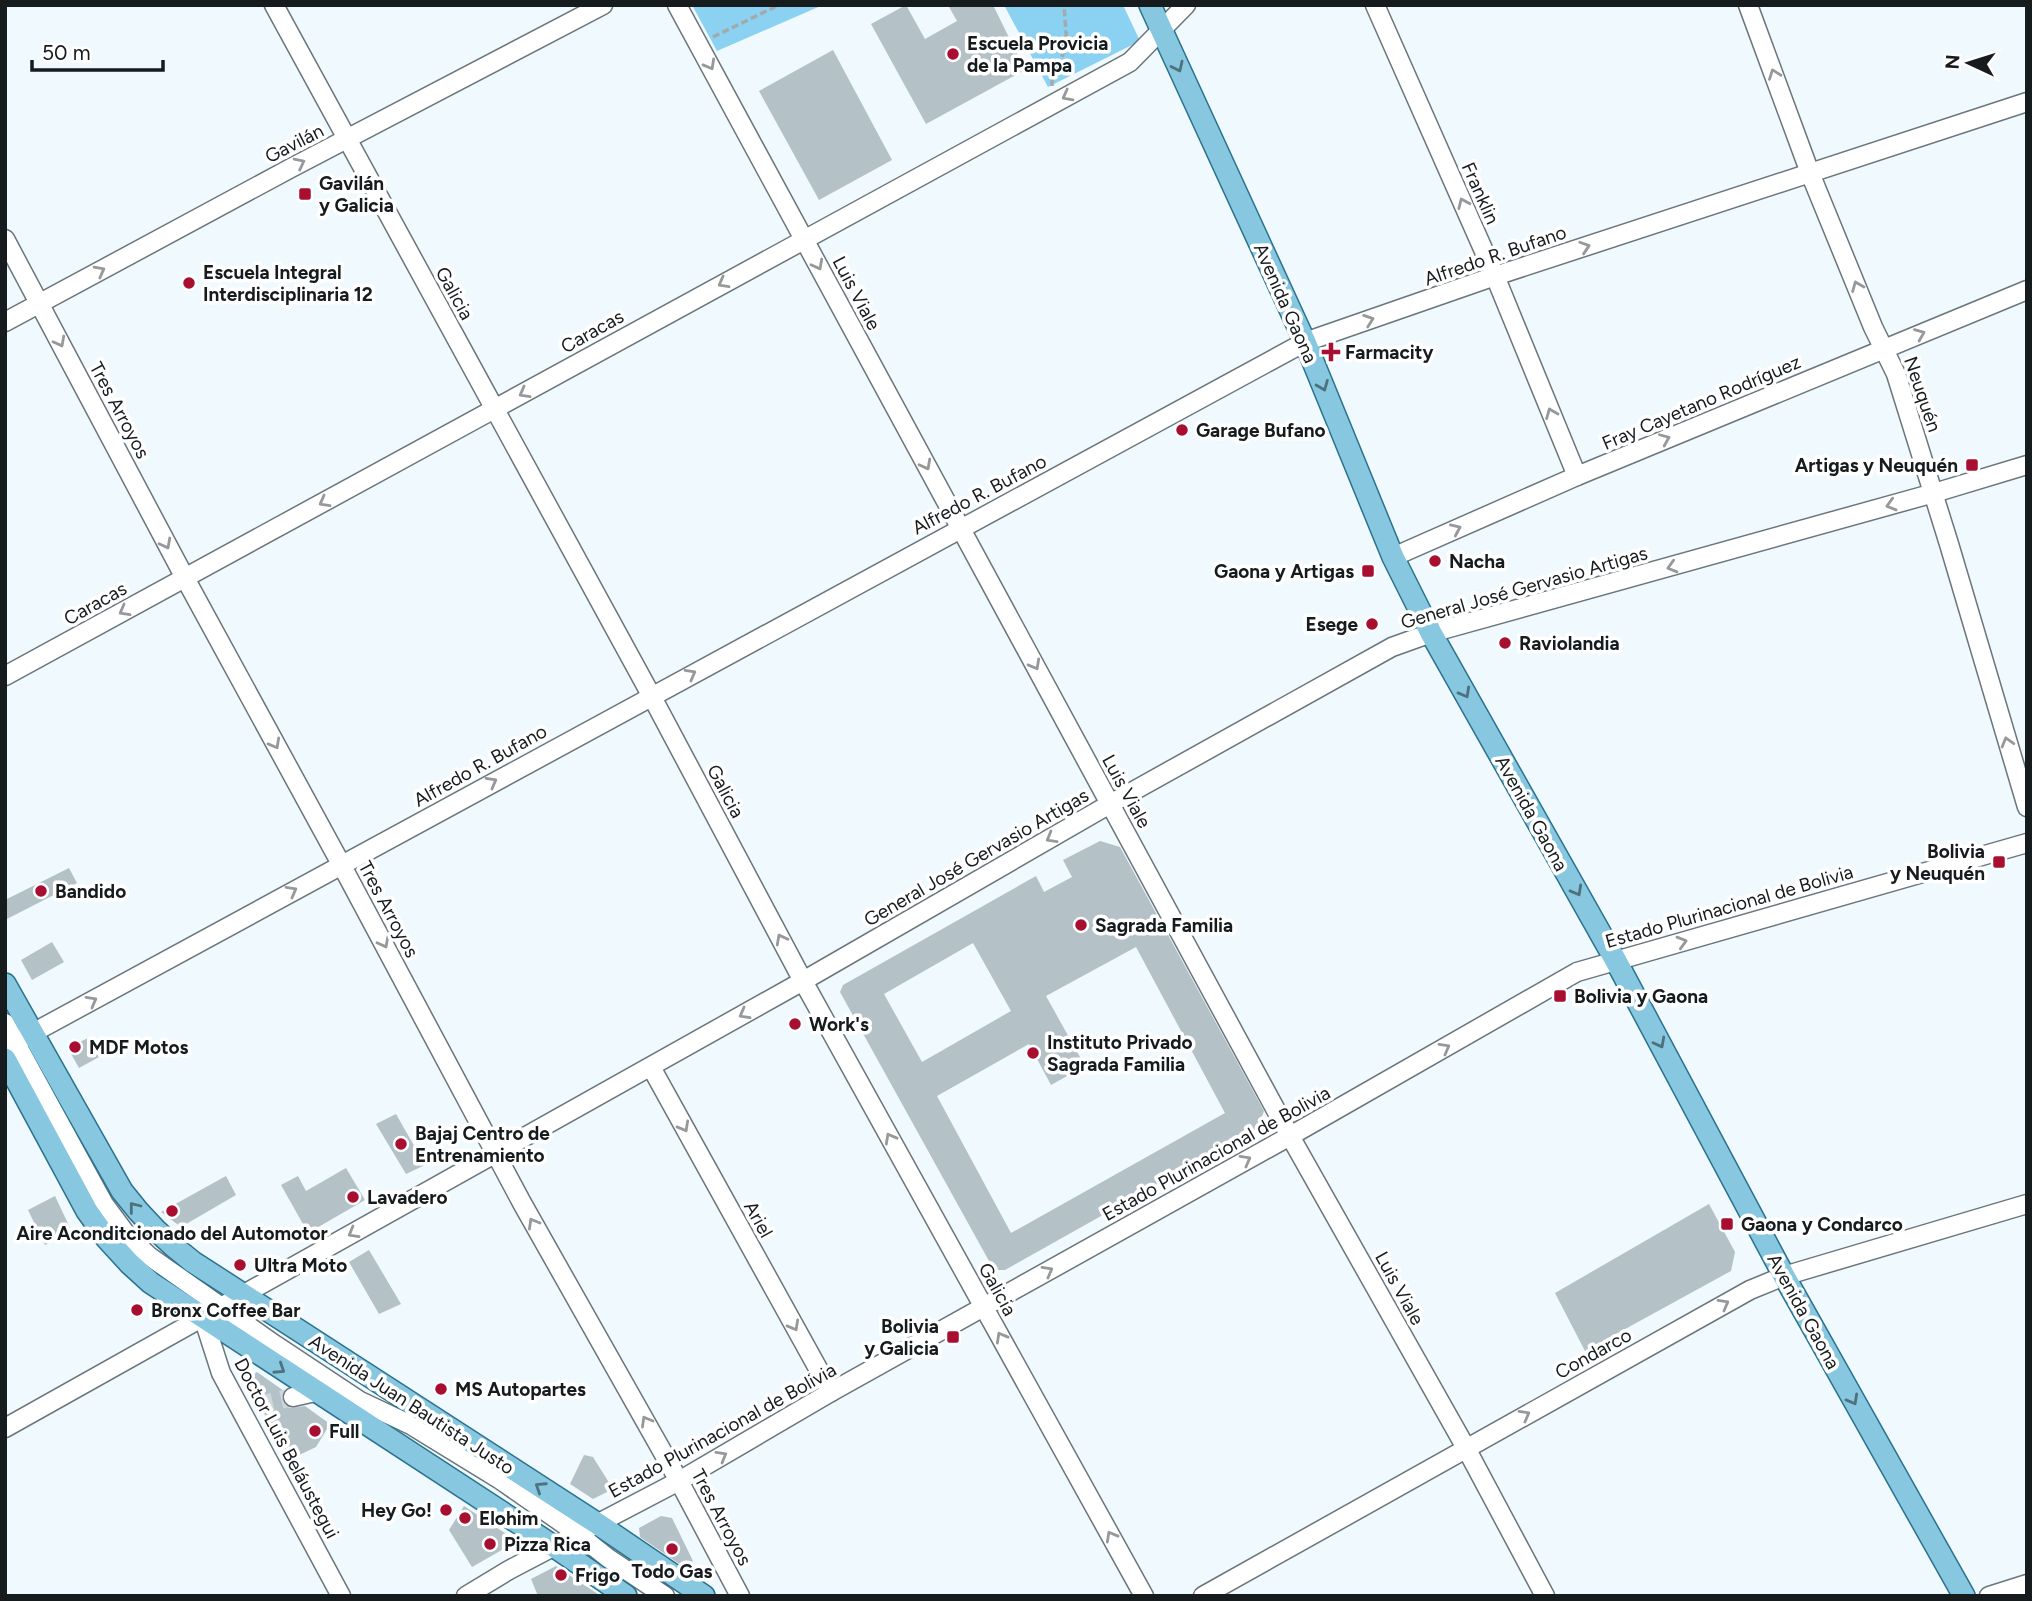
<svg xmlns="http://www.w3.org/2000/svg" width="2032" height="1601" font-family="Figtree,sans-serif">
<rect width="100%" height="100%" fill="#eff9fe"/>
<g fill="#8bd1f2">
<path d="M692,5H823L717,51Z"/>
<path d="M1004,5H1123L1140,41L1048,87Z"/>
</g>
<g fill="#b4c1c7" fill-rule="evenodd">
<path d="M906,5L925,39L957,21L948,5H993L1025,70L926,124L871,24Z"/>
<path d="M833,50L892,160L819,200L759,91Z"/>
<path d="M1100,841L1120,847L1264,1111L1258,1128L1005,1270H994L840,992L843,985L1036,876L1044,892L1072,877L1063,860ZM973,943L1011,1011L922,1062L884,994ZM1136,947L1225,1113L1011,1233L937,1096L1029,1044L1051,1085L1085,1066L1046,996Z"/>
<path d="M69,868L77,883L5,920V900Z"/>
<path d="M52,942L64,962L32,980L21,960Z"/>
<path d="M88,1038L99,1057L79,1068L70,1052L74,1045Z"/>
<path d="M396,1114L425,1165L406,1174L376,1124Z"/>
<path d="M346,1168L365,1200L308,1233L281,1185L298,1176L306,1191Z"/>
<path d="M226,1176L236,1195L181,1227L161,1212Z"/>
<path d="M55,1196L72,1232L45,1245L28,1210Z"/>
<path d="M1709,1204L1735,1252L1731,1271L1585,1351L1555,1293Z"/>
<path d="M369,1250L401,1304L379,1314L349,1262Z"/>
<path d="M257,1372L284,1391L282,1399L285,1405L290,1408L305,1406L330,1424L316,1447L291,1459L245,1381Z"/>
<path d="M584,1455L593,1457L613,1489L593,1499L570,1484Z"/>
<path d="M464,1506L508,1535L510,1542L507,1547L472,1567L449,1530Z"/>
<path d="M661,1516L672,1518L693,1561L684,1567L640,1537L639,1528Z"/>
<path d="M556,1566L572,1577L601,1596H538L531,1579Z"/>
</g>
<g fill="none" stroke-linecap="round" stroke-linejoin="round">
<path stroke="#ced8dc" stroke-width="18" stroke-dasharray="18 9" stroke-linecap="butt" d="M255,1406L293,1397"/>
<defs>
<g id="minor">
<path d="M274,5L651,695L803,981L1144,1596"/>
<path d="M677,5L1290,1136L1466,1448L1545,1596"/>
<path d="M1375,5L1495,276L1577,476"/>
<path d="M1748,5L1810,173L1873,327L1896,374L1949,544L2027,807"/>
<path d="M5,239L185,578L341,864L522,1203L679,1481L740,1596"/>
<path d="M5,322L291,168L603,5"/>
<path d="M1393,557L1577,476L2027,290"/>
<path d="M5,676L1130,62L1186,5"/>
<path d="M5,1023L104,1204L127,1235L149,1256L274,1344L360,1401L411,1425L499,1479L578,1534L608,1558L665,1596"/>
<path d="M5,1048L1305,342L1495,276L2027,102"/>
<path d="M651,1067L831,1392"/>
<path d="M203,1317L221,1373L341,1596"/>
<path d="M293,1397L315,1392"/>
<path d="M5,1428L803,981L1110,804L1392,647L1431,633L1934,493L2027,465"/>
<path d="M466,1596L509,1570L679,1481L831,1392L1290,1136L1577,972L2027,843"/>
<path d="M1203,1596L1750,1290L1784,1276L2027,1204"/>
<path d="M1989,1596L2027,1584"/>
</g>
<g id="major">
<path d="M1150,5L1305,342L1393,557L1431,633L1616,961L1784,1276L1964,1596"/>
<path d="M5,984L122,1191C143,1219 165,1241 193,1262L598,1524L704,1596"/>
<path d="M5,1059L87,1211L107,1239L129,1263L151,1283L555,1547L626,1596"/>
</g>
</defs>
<use href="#minor" stroke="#6a767b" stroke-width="21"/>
<use href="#major" stroke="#2b728e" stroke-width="24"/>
<g stroke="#a2aaae" stroke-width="3.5" stroke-dasharray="7 3.5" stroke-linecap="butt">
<path d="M713,37L779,5"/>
<path d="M1052,86V74L1067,47L1064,5"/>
</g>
<use href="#minor" stroke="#fff" stroke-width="18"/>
<use href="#major" stroke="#87c7e0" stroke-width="21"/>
</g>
<defs><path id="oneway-chevron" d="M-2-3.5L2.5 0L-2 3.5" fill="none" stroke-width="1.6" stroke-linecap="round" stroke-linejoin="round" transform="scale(1.75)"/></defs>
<g stroke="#969899">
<use href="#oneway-chevron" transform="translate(710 65) rotate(61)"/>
<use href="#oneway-chevron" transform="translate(1774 74) rotate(-110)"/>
<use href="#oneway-chevron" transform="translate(1067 96) rotate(152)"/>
<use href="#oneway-chevron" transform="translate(300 163) rotate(-27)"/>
<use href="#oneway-chevron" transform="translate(1463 203) rotate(-114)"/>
<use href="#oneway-chevron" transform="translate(1585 247) rotate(-18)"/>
<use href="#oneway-chevron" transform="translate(818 265) rotate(62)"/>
<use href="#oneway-chevron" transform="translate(100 271) rotate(-28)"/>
<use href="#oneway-chevron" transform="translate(723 283) rotate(151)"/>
<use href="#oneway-chevron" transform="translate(1857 286) rotate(-112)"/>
<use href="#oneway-chevron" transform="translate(1369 320) rotate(-19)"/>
<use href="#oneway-chevron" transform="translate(1920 334) rotate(-22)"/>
<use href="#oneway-chevron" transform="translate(60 342) rotate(62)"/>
<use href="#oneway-chevron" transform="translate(524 393) rotate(151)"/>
<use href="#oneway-chevron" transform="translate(1551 413) rotate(-112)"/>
<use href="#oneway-chevron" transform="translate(1665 439) rotate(-23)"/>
<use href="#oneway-chevron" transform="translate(926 465) rotate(62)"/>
<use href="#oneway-chevron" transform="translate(324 502) rotate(151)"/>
<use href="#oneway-chevron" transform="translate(1891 505) rotate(164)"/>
<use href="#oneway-chevron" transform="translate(1456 529) rotate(-24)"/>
<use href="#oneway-chevron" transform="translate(166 544) rotate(62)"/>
<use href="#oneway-chevron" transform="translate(1672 567) rotate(164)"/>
<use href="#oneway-chevron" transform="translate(124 611) rotate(151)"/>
<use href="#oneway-chevron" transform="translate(1035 665) rotate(61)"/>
<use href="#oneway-chevron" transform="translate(691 674) rotate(-29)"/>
<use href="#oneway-chevron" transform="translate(2007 742) rotate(-106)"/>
<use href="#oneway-chevron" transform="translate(275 744) rotate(61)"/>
<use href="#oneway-chevron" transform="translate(492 782) rotate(-29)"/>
<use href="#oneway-chevron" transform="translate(1051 838) rotate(150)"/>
<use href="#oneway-chevron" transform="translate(292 891) rotate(-29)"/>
<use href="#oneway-chevron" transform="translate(781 939) rotate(-118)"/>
<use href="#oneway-chevron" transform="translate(1682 942) rotate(-16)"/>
<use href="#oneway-chevron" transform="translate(384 943) rotate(62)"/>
<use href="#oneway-chevron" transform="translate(92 1001) rotate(-29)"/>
<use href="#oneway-chevron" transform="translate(744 1014) rotate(151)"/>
<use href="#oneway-chevron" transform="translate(1445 1048) rotate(-29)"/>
<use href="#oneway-chevron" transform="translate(684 1127) rotate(61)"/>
<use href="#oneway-chevron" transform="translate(890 1138) rotate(-119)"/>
<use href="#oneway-chevron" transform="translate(1246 1160) rotate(-29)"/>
<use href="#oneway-chevron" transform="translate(533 1223) rotate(-120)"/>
<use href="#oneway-chevron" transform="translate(353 1233) rotate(150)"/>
<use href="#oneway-chevron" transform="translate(1048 1271) rotate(-29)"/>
<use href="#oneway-chevron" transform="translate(1724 1304) rotate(-29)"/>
<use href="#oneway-chevron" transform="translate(794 1326) rotate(61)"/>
<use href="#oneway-chevron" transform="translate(1001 1337) rotate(-119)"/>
<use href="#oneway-chevron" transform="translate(1525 1415) rotate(-29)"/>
<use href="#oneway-chevron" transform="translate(646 1421) rotate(-120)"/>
<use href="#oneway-chevron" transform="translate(722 1456) rotate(-30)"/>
<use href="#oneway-chevron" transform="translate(1111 1536) rotate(-119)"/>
</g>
<g stroke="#4e717e">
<use href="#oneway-chevron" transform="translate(1178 67) rotate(65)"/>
<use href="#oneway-chevron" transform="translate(1323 386) rotate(68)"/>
<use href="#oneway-chevron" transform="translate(1465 693) rotate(61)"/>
<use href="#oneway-chevron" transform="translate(1577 891) rotate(61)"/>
<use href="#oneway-chevron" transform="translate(1660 1043) rotate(62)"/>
<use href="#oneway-chevron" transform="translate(134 1207) rotate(-128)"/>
<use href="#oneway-chevron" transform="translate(280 1369) rotate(33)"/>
<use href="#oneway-chevron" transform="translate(1853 1400) rotate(61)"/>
<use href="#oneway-chevron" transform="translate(540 1487) rotate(-147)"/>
</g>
<g fill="#a70e2f" stroke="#fff" stroke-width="2.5">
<circle cx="953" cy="54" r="7"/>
<rect x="298" y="187" width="14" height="14" rx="3.5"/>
<circle cx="189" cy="283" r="7"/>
<path d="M1327.5 341.5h7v7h7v7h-7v7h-7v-7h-7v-7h7z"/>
<circle cx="1182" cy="430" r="7"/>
<rect x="1965" y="458" width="14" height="14" rx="3.5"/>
<circle cx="1435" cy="561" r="7"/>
<rect x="1361" y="564" width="14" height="14" rx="3.5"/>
<circle cx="1372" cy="624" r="7"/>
<circle cx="1505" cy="643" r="7"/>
<rect x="1992" y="855" width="14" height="14" rx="3.5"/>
<circle cx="41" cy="891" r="7"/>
<circle cx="1081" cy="925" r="7"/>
<rect x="1553" y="989" width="14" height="14" rx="3.5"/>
<circle cx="795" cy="1024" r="7"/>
<circle cx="75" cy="1047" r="7"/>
<circle cx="1033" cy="1053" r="7"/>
<circle cx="401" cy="1144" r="7"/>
<circle cx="353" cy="1197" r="7"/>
<circle cx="172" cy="1211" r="7"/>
<rect x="1720" y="1217" width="14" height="14" rx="3.5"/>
<circle cx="240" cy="1265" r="7"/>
<circle cx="137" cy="1310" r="7"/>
<rect x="946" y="1330" width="14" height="14" rx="3.5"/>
<circle cx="441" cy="1389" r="7"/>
<circle cx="315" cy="1431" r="7"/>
<circle cx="446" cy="1510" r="7"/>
<circle cx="465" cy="1518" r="7"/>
<circle cx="490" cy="1544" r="7"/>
<circle cx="672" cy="1549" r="7"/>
<circle cx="561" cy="1575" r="7"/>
</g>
<g text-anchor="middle" stroke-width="7" stroke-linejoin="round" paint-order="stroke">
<g font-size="19" font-weight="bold" fill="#161b1d" stroke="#fff" text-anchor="start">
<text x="967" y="50">Escuela Provicia<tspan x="967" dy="22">de la Pampa</tspan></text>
<text x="319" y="190">Gavilán<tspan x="319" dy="22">y Galicia</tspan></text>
<text x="203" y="279">Escuela Integral<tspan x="203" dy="22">Interdisciplinaria 12</tspan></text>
<text x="1345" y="359">Farmacity</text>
<text x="1196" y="437">Garage Bufano</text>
<text x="1958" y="472" text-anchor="end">Artigas y Neuquén</text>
<text x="1449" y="568">Nacha</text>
<text x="1354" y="578" text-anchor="end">Gaona y Artigas</text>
<text x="1358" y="631" text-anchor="end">Esege</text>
<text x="1519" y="650">Raviolandia</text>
<text x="1985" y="858" text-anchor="end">Bolivia<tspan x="1985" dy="22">y Neuquén</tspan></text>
<text x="55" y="898">Bandido</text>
<text x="1095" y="932">Sagrada Familia</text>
<text x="1574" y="1003">Bolivia y Gaona</text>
<text x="809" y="1031">Work's</text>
<text x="1047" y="1049">Instituto Privado<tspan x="1047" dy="22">Sagrada Familia</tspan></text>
<text x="89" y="1054">MDF Motos</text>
<text x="415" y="1140">Bajaj Centro de<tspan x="415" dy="22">Entrenamiento</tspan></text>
<text x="367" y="1204">Lavadero</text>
<text x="1741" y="1231">Gaona y Condarco</text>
<text x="172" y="1240" text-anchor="middle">Aire Aconditcionado del Automotor</text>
<text x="254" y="1272">Ultra Moto</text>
<text x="151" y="1317">Bronx Coffee Bar</text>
<text x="939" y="1333" text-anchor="end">Bolivia<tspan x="939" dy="22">y Galicia</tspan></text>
<text x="455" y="1396">MS Autopartes</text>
<text x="329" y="1438">Full</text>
<text x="432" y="1517" text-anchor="end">Hey Go!</text>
<text x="479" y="1525">Elohim</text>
<text x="504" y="1551">Pizza Rica</text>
<text x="672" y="1578" text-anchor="middle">Todo Gas</text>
<text x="575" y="1582">Frigo</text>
</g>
<g font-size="19" fill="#161b1d" stroke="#fff">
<text transform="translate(294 143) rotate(-27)" y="7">Gavilán</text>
<text transform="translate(1481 193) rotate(66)" y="7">Franklin</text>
<text transform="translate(1495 255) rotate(-19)" y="7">Alfredo R. Bufano</text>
<text transform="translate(455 293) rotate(61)" y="7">Galicia</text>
<text transform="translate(857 293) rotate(62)" y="7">Luis Viale</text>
<text transform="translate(1286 303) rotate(66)" y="7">Avenida Gaona</text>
<text transform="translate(592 331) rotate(-29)" y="7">Caracas</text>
<text transform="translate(1923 394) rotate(71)" y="7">Neuquén</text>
<text transform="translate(1701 402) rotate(-23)" y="7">Fray Cayetano Rodríguez</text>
<text transform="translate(120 410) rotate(62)" y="7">Tres Arroyos</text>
<text transform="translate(979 494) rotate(-28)" y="7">Alfredo R. Bufano</text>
<text transform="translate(1524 587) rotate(-16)" y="7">General José Gervasio Artigas</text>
<text transform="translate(95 603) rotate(-29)" y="7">Caracas</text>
<text transform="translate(480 765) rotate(-29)" y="7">Alfredo R. Bufano</text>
<text transform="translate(726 791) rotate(62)" y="7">Galicia</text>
<text transform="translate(1127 791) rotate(61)" y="7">Luis Viale</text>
<text transform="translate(1532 813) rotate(61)" y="7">Avenida Gaona</text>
<text transform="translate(976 857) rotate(-30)" y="7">General José Gervasio Artigas</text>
<text transform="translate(1729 906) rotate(-16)" y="7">Estado Plurinacional de Bolivia</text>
<text transform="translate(389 909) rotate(62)" y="7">Tres Arroyos</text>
<text transform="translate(1216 1153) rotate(-29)" y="7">Estado Plurinacional de Bolivia</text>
<text transform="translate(759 1219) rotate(61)" y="7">Ariel</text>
<text transform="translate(1400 1288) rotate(61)" y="7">Luis Viale</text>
<text transform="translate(998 1289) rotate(61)" y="7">Galicia</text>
<text transform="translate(1804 1311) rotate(61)" y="7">Avenida Gaona</text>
<text transform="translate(1593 1353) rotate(-29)" y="7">Condarco</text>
<text transform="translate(412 1404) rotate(33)" y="7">Avenida Juan Bautista Justo</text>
<text transform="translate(722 1430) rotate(-29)" y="7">Estado Plurinacional de Bolivia</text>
<text transform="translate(287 1448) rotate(62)" y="7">Doctor Luis Beláustegui</text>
<text transform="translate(722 1517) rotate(62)" y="7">Tres Arroyos</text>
</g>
</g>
<rect width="2032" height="1601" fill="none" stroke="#161b1d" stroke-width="14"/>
<g transform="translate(1969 63) rotate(274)" stroke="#ffffff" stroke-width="5" paint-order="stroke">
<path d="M0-5L12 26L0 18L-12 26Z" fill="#161b1d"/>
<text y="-10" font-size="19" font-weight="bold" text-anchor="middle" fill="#161b1d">N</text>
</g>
<path d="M32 60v10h131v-10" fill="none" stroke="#161b1d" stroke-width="3.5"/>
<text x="42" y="60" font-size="21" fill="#161b1d" stroke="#ffffff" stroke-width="5" paint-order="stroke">50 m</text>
</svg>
